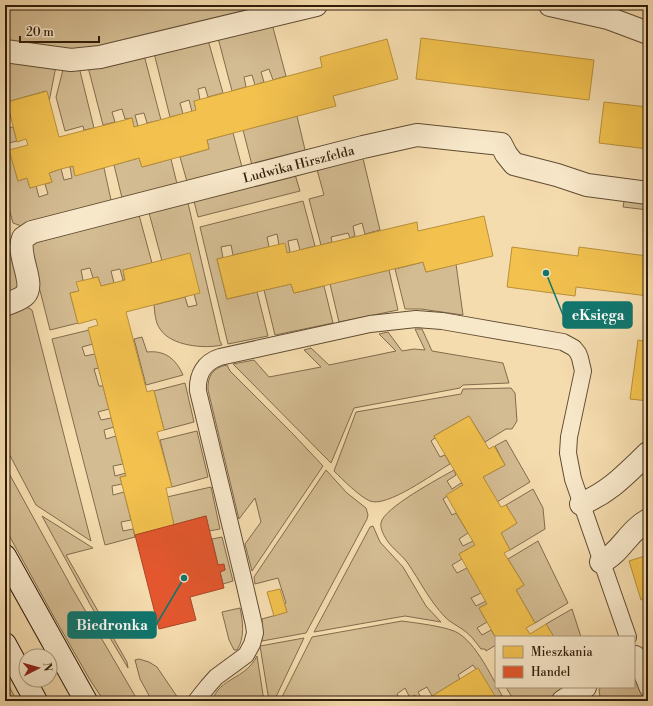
<svg xmlns="http://www.w3.org/2000/svg" width="653" height="706" font-family="'Libre Bodoni',serif">
<rect width="100%" height="100%" fill="#f5dcae"/>
<filter id="stains"><feTurbulence type="fractalNoise" baseFrequency=".005" numOctaves="4"/><feColorMatrix values="0 0 0 0 .2 0 0 0 0 .09 0 0 0 0 .02 0 0 0 .5 -.17"/></filter>
<radialGradient id="worn" r=".72"><stop offset=".6" stop-color="#630" stop-opacity="0"/><stop offset="1" stop-color="#630" stop-opacity=".3"/></radialGradient>
<g fill="#d4bc92" stroke="#826c4e">
<path d="M5,5H283L84,51L5,43Z"/>
<path d="M272,24L286,76L273,80L269,69L261,72L264,82L255,85L252,75L244,77L246,87L232,91L218,38Z"/>
<path d="M208,40L223,93L208,97L205,87L198,89L200,100L194,101L196,110L192,112L189,100L180,103L183,114L170,117L154,53Z"/>
<path d="M144,55L161,120L147,123L144,113L135,115L138,126L134,127L132,118L125,119L122,109L112,112L115,122L103,125L88,67Z"/>
<path d="M5,59L56,66L49,102L46,91L7,102L11,118L5,119Z"/>
<path d="M64,66L79,67L94,128L84,130L83,126L65,131L56,97Z"/>
<path d="M297,116L306,154L253,169L243,130Z"/>
<path d="M13,127L17,141L5,144V129Z"/>
<path d="M233,133L243,171L188,185L180,157L209,149L207,140Z"/>
<path d="M10,151L18,181L27,178L30,188L36,186L39,197L48,194L45,184L52,182L49,173L61,169L64,180L72,178L70,167L73,166L75,175L104,168L111,200L108,205L24,227L13,223L5,194V152Z"/>
<path d="M362,154L380,230L365,234L362,223L353,226L355,236L350,238L348,233L331,237L332,242L321,245L309,199L324,195L316,166Z"/>
<path d="M139,158L142,167L171,159L178,188L123,202L114,165Z"/>
<path d="M294,171L300,191L198,217L193,197Z"/>
<path d="M625,196L648,198V210L623,207Z"/>
<path d="M187,199L220,341L222,345C204,349 171,346 160,329C155,322 155,313 154,305L185,297L188,307L197,305L194,294L162,261L148,209Z"/>
<path d="M303,201L315,246L300,250L297,239L288,241L290,252L287,253L279,245L277,234L267,237L269,247L233,255L231,245L221,247L223,258L217,259L227,299L257,292L268,336L228,344L200,227Z"/>
<path d="M139,215L152,263L123,270L125,280H123L120,269L111,271L114,283L101,286L98,277L93,278L90,268L81,270L83,280L79,291L70,293L78,323L50,330L33,263L31,244Z"/>
<path d="M9,244L20,287L5,300V245Z"/>
<path d="M423,262L426,272L456,264L463,315L421,309H405L395,269Z"/>
<path d="M389,270L398,310L339,322L330,284Z"/>
<path d="M291,284L294,293L324,286L333,323L275,335L264,290Z"/>
<path d="M20,303L32,310L91,541L36,505L5,446V310Z"/>
<path d="M415,329H422L432,351L503,363L509,383L463,385L460,388L354,408L331,463L233,364L254,360L269,377L321,367L304,350L311,348L329,365L396,351L379,334L388,332L402,351L414,349L425,350Z"/>
<path d="M89,330L93,344L82,347L85,356L95,354L99,368L94,369L99,386H103L109,409L98,412L101,420L111,418L114,427L104,430L106,439L116,436L123,464L113,466L115,476L126,473V476L120,477L122,484L112,486L113,495L124,492L131,520L121,522L123,531L133,529L135,537L105,545L52,339Z"/>
<path d="M142,337L147,352C165,350 176,359 183,375L146,385L134,339Z"/>
<path d="M227,365L230,371L293,434L323,466L252,571L245,544L261,522L255,498L239,519L208,390C207,377 213,367 227,365Z"/>
<path d="M185,383L194,422L164,430L154,391Z"/>
<path d="M511,388L515,393L517,421L512,429H506L485,442L469,416L434,436L435,438L431,441L440,457L445,455L450,464C434,473 387,508 370,501C360,497 342,479 334,471L356,412L461,394L463,389Z"/>
<path d="M197,431L208,477L172,487L160,440Z"/>
<path d="M506,440L530,482L497,502L483,477L505,465L495,446Z"/>
<path d="M5,466L72,588L138,701H104L90,680L54,617L5,528Z"/>
<path d="M326,470L347,493L366,508L368,515L367,519L306,633L262,641V619L287,612L284,604L286,603L278,578L255,584L254,577Z"/>
<path d="M454,470L456,475L447,481L452,489L461,483L463,485L443,499L452,515L456,513L468,533L459,539L463,546L473,541L475,545L459,554L462,559L452,565L457,573L467,568L481,593L471,598L476,606L486,601L487,604L479,608L487,622L477,628L482,635L491,630L496,638V645L486,651L485,649H481C475,641 470,634 462,629C456,625 450,622 445,617C429,600 420,581 407,562C400,553 390,547 385,537C383,534 380,527 381,523C383,508 440,478 454,470Z"/>
<path d="M211,487L220,529L209,531L206,516L174,525L167,497Z"/>
<path d="M533,489L543,508L545,529L510,550L501,533L517,523L506,505Z"/>
<path d="M42,516L93,548L66,555L127,662L128,668L91,606Z"/>
<path d="M373,526L380,542L403,567L426,606L441,622L405,616L314,632L370,527Z"/>
<path d="M222,537L233,581L223,584L220,572L225,570L224,565H218L212,539Z"/>
<path d="M538,541L568,603L535,623L516,590L524,585L508,559Z"/>
<path d="M240,608C243,621 245,638 237,650H234L229,640L222,612Z"/>
<path d="M572,609L581,637H554L546,624Z"/>
<path d="M402,621C417,623 441,626 454,631C476,640 494,682 505,701H498L473,665L458,675L460,679L432,696L427,687L418,692L423,701H419L415,695L410,698L405,688L397,694L401,701H280L312,637Z"/>
<path d="M304,638L274,701H269L260,646Z"/>
<path d="M257,656L264,701H212C220,677 245,680 257,656Z"/>
<path d="M139,659L149,662L157,667L180,701H152L140,679L135,660Z"/>
<path d="M634,675L645,701H620L600,697L599,689L602,687H634Z"/>
<path d="M5,679L17,701H5Z"/>
<path d="M506,687H572L549,701H514Z"/>
</g>
<g fill="#f2c14e" stroke="#b8903a">
<path d="M421,38L594,60L589,100L416,79Z"/>
<path d="M387,39L398,79L333,96L336,106L207,140L209,149L142,167L139,158L75,176L73,166L61,169L49,173L52,182L30,188L27,178L18,181L9,150L28,145L26,139L17,142L7,102L47,91L59,137L132,118L134,127L196,110L194,101L322,67L320,57Z"/>
<path d="M604,102L648,107V149L599,143Z"/>
<path d="M484,216L493,256L426,272L423,262L294,293L291,284L227,299L217,259L285,243L287,253L417,222L418,231Z"/>
<path d="M512,247L578,256L579,247L647,256L646,265H648V296L576,287L575,296L507,287Z"/>
<path d="M190,253L200,293L126,312L147,392L153,390L154,391L164,430L157,432L172,487L166,488L174,525L135,535L120,477L126,476L88,328L98,325L96,319L78,324L70,293L79,291L76,282L98,277L101,286L125,280L123,270Z"/>
<path d="M648,308V401L630,399L638,340L643,341Z"/>
<path d="M469,416L489,449L494,446L505,465L483,477L501,507L506,505L517,523L501,533L510,550L504,553L524,585L516,590L535,623L526,628L530,634L546,624L554,637H496V638L479,608L487,604L459,554L475,545L446,495L463,485L434,436Z"/>
<path d="M648,555V598L641,600L629,561Z"/>
<path d="M280,589L287,612L274,616L267,592Z"/>
<path d="M478,668L498,701H424L476,669Z"/>
<path d="M415,695L419,701H406L410,698Z"/>
</g>
<path fill="#e4572e" stroke="#ae4623" d="M206,516L218,565L224,564L225,570L220,572L224,588L190,597L196,620L159,629L135,535Z"/>
<g fill="none" stroke-linecap="round" stroke-linejoin="round">
<defs>
<g id="lane">
<path d="M634,654L648,689"/>
<path d="M196,701L208,686L216,677L246,655L252,644L255,633L254,625L245,586L198,391C197,375 204,362 220,357L370,324L416,319L442,321L563,342L574,348L578,353L580,358L583,371L569,437L568,453L573,479L628,637"/>
</g>
<g id="street">
<path d="M550,5L608,18L648,33"/>
<path d="M5,51L71,60L100,57L316,5"/>
<path id="s1" d="M5,305C11,302 20,300 25,295C36,283 16,255 23,238L32,232L363,147L417,135L501,144L506,154L514,164L557,175L587,185L648,193"/>
<path d="M581,504C610,492 626,474 648,453"/>
<path d="M601,562C620,554 629,530 648,520"/>
<path d="M634,658L635,657"/>
<path d="M563,701L585,687"/>
</g>
<g id="secondary">
<path d="M5,556L86,701"/>
<path d="M5,644L36,701"/>
</g>
</defs>
<use href="#lane" stroke="#614d33" stroke-width="18"/>
<use href="#street" stroke="#614d33" stroke-width="24"/>
<use href="#secondary" stroke="#301d0a" stroke-width="24"/>
<use href="#lane" stroke="#f8e8ca" stroke-width="16"/>
<use href="#street" stroke="#f8e8ca" stroke-width="22"/>
<use href="#secondary" stroke="#f8e8ca" stroke-width="22"/>
</g>
<g text-anchor="middle" stroke-width="4" stroke-linejoin="round" paint-order="stroke">
<g font-size="13" fill="#301d0a" stroke="#f8e8ca">
<text dy="5" stroke="none"><textPath href="#s1" startOffset="367">Ludwika Hirszfelda</textPath></text>
</g>
</g>
<path fill="none" stroke="#0f766e" stroke-width="1.5" d="M546 273L563 315M184 578L156 625"/>
<g fill="#0f766e" stroke="#f8e8ca" stroke-width="1.5">
<circle cx="546" cy="273" r="4"/>
<circle cx="184" cy="578" r="4"/>
</g>
<g fill="#0f766e" stroke="#0f766e" stroke-width="1.5">
<rect x="563" y="302" width="69" height="26" rx="4"/>
<rect x="68" y="612" width="88" height="26" rx="4"/>
</g>
<g font-size="14" text-anchor="middle" font-weight="bold" fill="#fff">
<text x="598" y="320">eKsięga</text>
<text x="112" y="630">Biedronka</text>
</g>
<rect width="653" height="706" fill="none" stroke="#f5dcae" stroke-width="20"/>
<rect x="6" y="6" width="641" height="694" fill="none" stroke="#301d0a" stroke-width="2"/>
<rect x="10" y="10" width="633" height="686" fill="none" stroke="#301d0a"/>
<rect x="495" y="636" width="140" height="52" fill="#f8e8ca" stroke="#a8977d"/>
<rect x="503" y="646" width="20" height="12" fill="#f2c14e" stroke="#a8977d"/>
<text x="531" y="656" font-size="12" fill="#301d0a">Mieszkania</text>
<rect x="503" y="666" width="20" height="12" fill="#e4572e" stroke="#a8977d"/>
<text x="531" y="676" font-size="12" fill="#301d0a">Handel</text>
<g transform="translate(38 668) rotate(84)"><circle r="19" fill="#f8e8ca" stroke="#a8977d"/>
<path d="M0-3L7 15L0 10L-7 15Z" fill="#8f2418"/>
<text y="-6" font-size="11" font-weight="bold" text-anchor="middle" fill="#301d0a">N</text>
</g>
<path d="M20 36v6h79v-6" fill="none" stroke="#301d0a" stroke-width="2"/>
<text x="26" y="36" font-size="12" fill="#301d0a" stroke="#f8e8ca" stroke-width="3" paint-order="stroke">20 m</text>
<rect width="100%" height="100%" filter="url(#stains)"/>
<rect width="100%" height="100%" fill="url(#worn)"/>
</svg>
